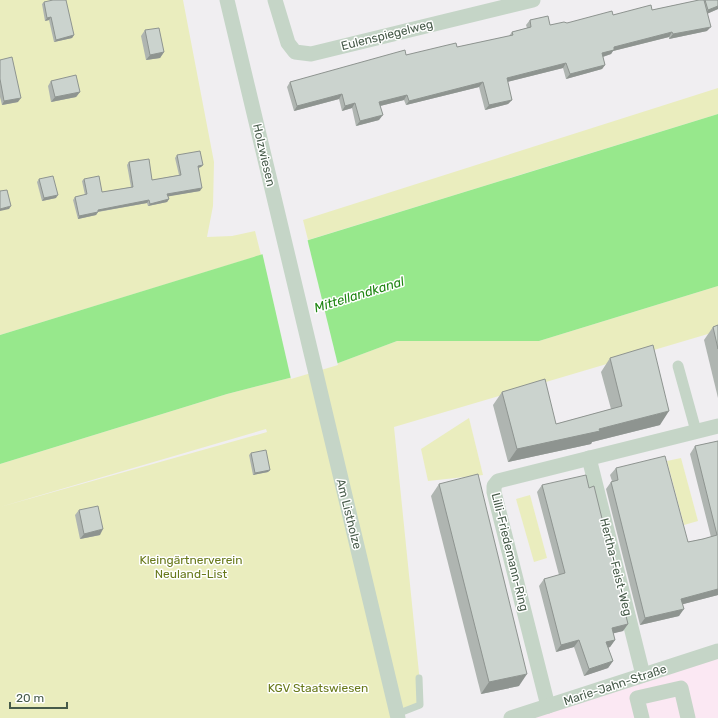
<svg xmlns="http://www.w3.org/2000/svg" width="718" height="718" font-family="Rubik,sans-serif">
<rect width="100%" height="100%" fill="#f0eef1"/>
<path fill="#fbe8f3" d="M718,651V718H511Z"/>
<g fill="#eaedbe">
<path d="M0,0H183L214,162L213,206L207,237L232,236L255,231L261,255L0,335Z"/>
<path d="M718,88V114L308,240L303,220Z"/>
<path d="M718,286V331L394,427L419,673L420,705L398,718H0V507L267,432L266,429L0,507V464L227,394L317,371L397,341H539Z"/>
<path d="M469,418L483,475L428,481L421,449Z"/>
<path d="M681,458L698,521L684,525L667,461Z"/>
<path d="M530,495L547,558L534,562L516,499Z"/>
</g>
<path fill="#97e88c" d="M718,114V286L539,341H397L317,371L227,394L0,464V335Z"/>
<path fill="#f0eef1" d="M307,238L338,365L291,379L262,252Z"/>
<g fill="none" stroke-linecap="round" stroke-linejoin="round">
<path stroke="#c5d5c7" stroke-width="7" d="M397,714L420,705L419,678"/>
<path stroke="#c5d5c7" stroke-width="11" d="M678,366L696,431"/>
<g stroke="#c5d5c7" stroke-width="15">
<path d="M227,0L398,718"/>
<path d="M275,0L288,43L295,52L311,54L533,0"/>
<path d="M589,458L643,675"/>
<path d="M548,706L494,492V486L498,481L718,426"/>
<path d="M511,718L718,651"/>
<path d="M642,718L637,698L681,688L688,718"/>
</g>
</g>
<g fill="#afb5b1">
<path d="M699,0H718V9L707,14V31L669,39V37L613,51L611,54L603,57L605,65L602,69L566,79L563,68L507,82L512,100L508,104L485,110L479,87L406,105L404,100L380,106L379,120L356,126L352,108L342,111L339,99L294,111L287,87L290,82L406,55L457,47L509,36L512,32L527,28L526,25L530,20L550,25L567,23L613,15L652,10Z"/>
<path d="M44,2L74,35L72,38L54,42L49,20L45,21L42,4Z"/>
<path d="M145,30L164,52L160,58L146,60L141,36Z"/>
<path d="M0,60L18,102L2,105L0,97Z"/>
<path d="M51,81L80,92L76,97L51,102L48,86Z"/>
<path d="M177,155L203,165L201,167L199,168L200,191L168,196L169,199L167,202L148,206L147,203L98,212L96,215L78,219L73,200L75,197L85,195L82,181L84,179L102,192L131,187L127,165L129,162L152,180L179,175L175,158Z"/>
<path d="M39,179L56,198L42,201L37,182Z"/>
<path d="M718,325V398L704,340L713,327Z"/>
<path d="M610,358L660,425L592,442L591,444L508,462L493,405L502,392L556,424L611,409L601,372Z"/>
<path d="M718,441V595L683,604L679,616L640,625L606,489L611,482L612,481L610,475L616,468L688,542L711,537L690,454L695,446Z"/>
<path d="M251,453L270,470L268,472L253,475L249,455Z"/>
<path d="M439,484L519,686L481,694L431,496Z"/>
<path d="M542,485L589,488L628,624L623,631L613,633L615,640L610,647L608,648L613,661L608,668L584,676L574,647L556,652L539,586L544,579L559,575L537,492Z"/>
<path d="M79,510L100,535L80,539L75,515Z"/>
</g>
<g fill="#8e9490">
<path d="M718,6V9L704,15L708,10Z"/>
<path d="M51,17L49,20L45,21L47,18Z"/>
<path d="M711,27L707,31L669,39L673,34Z"/>
<path d="M672,32L669,37L613,51L611,54L599,58L602,53L614,47Z"/>
<path d="M74,35L72,38L54,42L56,40Z"/>
<path d="M164,52L160,58L146,60L150,55Z"/>
<path d="M566,63L563,68L503,83L507,78Z"/>
<path d="M605,65L602,69L566,79L570,74Z"/>
<path d="M483,82L479,87L406,105L409,101Z"/>
<path d="M80,92L76,97L51,102L55,97Z"/>
<path d="M342,94L339,99L294,111L297,106Z"/>
<path d="M407,95L404,100L376,107L379,102Z"/>
<path d="M21,98L18,102L2,105L4,101Z"/>
<path d="M512,100L508,104L485,110L489,105Z"/>
<path d="M355,103L352,108L342,111L345,106Z"/>
<path d="M383,115L379,120L356,126L360,121Z"/>
<path d="M203,165L201,167L196,168L198,166Z"/>
<path d="M202,188L200,191L165,197L167,194Z"/>
<path d="M58,195L56,198L42,201L44,198Z"/>
<path d="M169,199L167,202L148,206L150,204Z"/>
<path d="M149,200L147,203L96,212L98,210Z"/>
<path d="M11,206L9,209L0,211V209Z"/>
<path d="M98,212L96,215L78,219L79,216Z"/>
<path d="M669,411L660,425L592,442L591,444L508,462L517,449L599,429Z"/>
<path d="M270,470L268,472L253,475L255,473Z"/>
<path d="M103,529L100,535L80,539L84,534Z"/>
<path d="M718,589V595L676,606L681,599Z"/>
<path d="M684,609L679,616L640,625L645,618Z"/>
<path d="M628,624L623,631L607,635L612,628Z"/>
<path d="M579,640L574,647L556,652L561,645Z"/>
<path d="M615,640L610,647L601,649L606,642Z"/>
<path d="M613,661L608,668L584,676L589,669Z"/>
<path d="M527,674L519,686L481,694L489,682Z"/>
</g>
<g fill="#cbd3ce" stroke="#8e9490">
<path d="M53,0H66L74,35L56,40L51,17L47,18L44,2Z"/>
<path d="M699,0H704L711,27L673,34L672,32L614,47V50L602,53L605,65L570,74L566,63L507,78L512,100L489,105L483,82L409,101L407,95L379,102L383,115L360,121L355,103L345,106L342,94L297,106L290,82L405,50L406,55L456,43L457,47L513,35L512,32L531,27L530,20L548,16L550,25L564,22L567,23L612,11L613,15L651,5L652,10Z"/>
<path d="M705,0H718V6L708,10Z"/>
<path d="M159,28L164,52L150,55L145,30Z"/>
<path d="M12,57L21,98L4,101L0,79V60Z"/>
<path d="M76,75L80,92L55,97L51,81Z"/>
<path d="M200,151L203,165L198,166L202,188L167,194L169,199L150,204L149,200L98,210V212L79,216L75,197L87,194L84,179L99,176L102,192L133,187L129,162L149,159L152,180L181,175L177,155Z"/>
<path d="M53,176L58,195L44,198L39,179Z"/>
<path d="M7,190L11,206L0,209V191Z"/>
<path d="M718,325V349L713,327Z"/>
<path d="M653,345L669,411L599,429L600,431L517,449L502,392L545,379L556,424L622,406L610,358Z"/>
<path d="M718,441V589L681,599L684,609L645,618L611,482L618,480L616,468L665,456L688,542L703,539L717,535L695,446Z"/>
<path d="M266,450L270,470L255,473L251,453Z"/>
<path d="M478,474L527,674L489,682L439,484Z"/>
<path d="M586,475L589,488L594,486L628,624L612,628L615,640L606,642L613,661L589,669L579,640L561,645L544,579L565,573L542,485Z"/>
<path d="M98,506L103,529L84,534L79,510Z"/>
</g>
<g text-anchor="middle" stroke-width="3" stroke-linejoin="round" paint-order="stroke">
<g font-size="12" fill="#475b4a" stroke="#fff">
<text transform="translate(387 35) rotate(-14)" y="4">Eulenspiegelweg</text>
<text transform="translate(264 155) rotate(77)" y="4">Holzwiesen</text>
<text transform="translate(349 514) rotate(76)" y="4">Am Listholze</text>
<text transform="translate(510 552) rotate(76)" y="4">Lilli-Friedemann-Ring</text>
<text transform="translate(616 567) rotate(76)" y="4">Hertha-Feist-Weg</text>
<text transform="translate(615 685) rotate(-18)" y="4">Marie-Jahn-Straße</text>
</g>
<g font-size="12" fill="#68791a" stroke="#fff">
<text x="191" y="564">Kleingärtnerverein<tspan x="191" dy="14">Neuland-List</tspan></text>
<text x="318" y="692">KGV Staatswiesen</text>
</g>
<g font-size="13" font-style="italic" fill="#1f8612" stroke="#fff">
<text transform="translate(359 294) rotate(-17)" y="5">Mittellandkanal</text>
</g>
</g>
<path d="M10 702v6h57v-6" fill="none" stroke="#475b4a" stroke-width="2"/>
<text x="16" y="702" font-size="12" fill="#475b4a" stroke="#ffffff" stroke-width="3" paint-order="stroke">20 m</text>
</svg>
